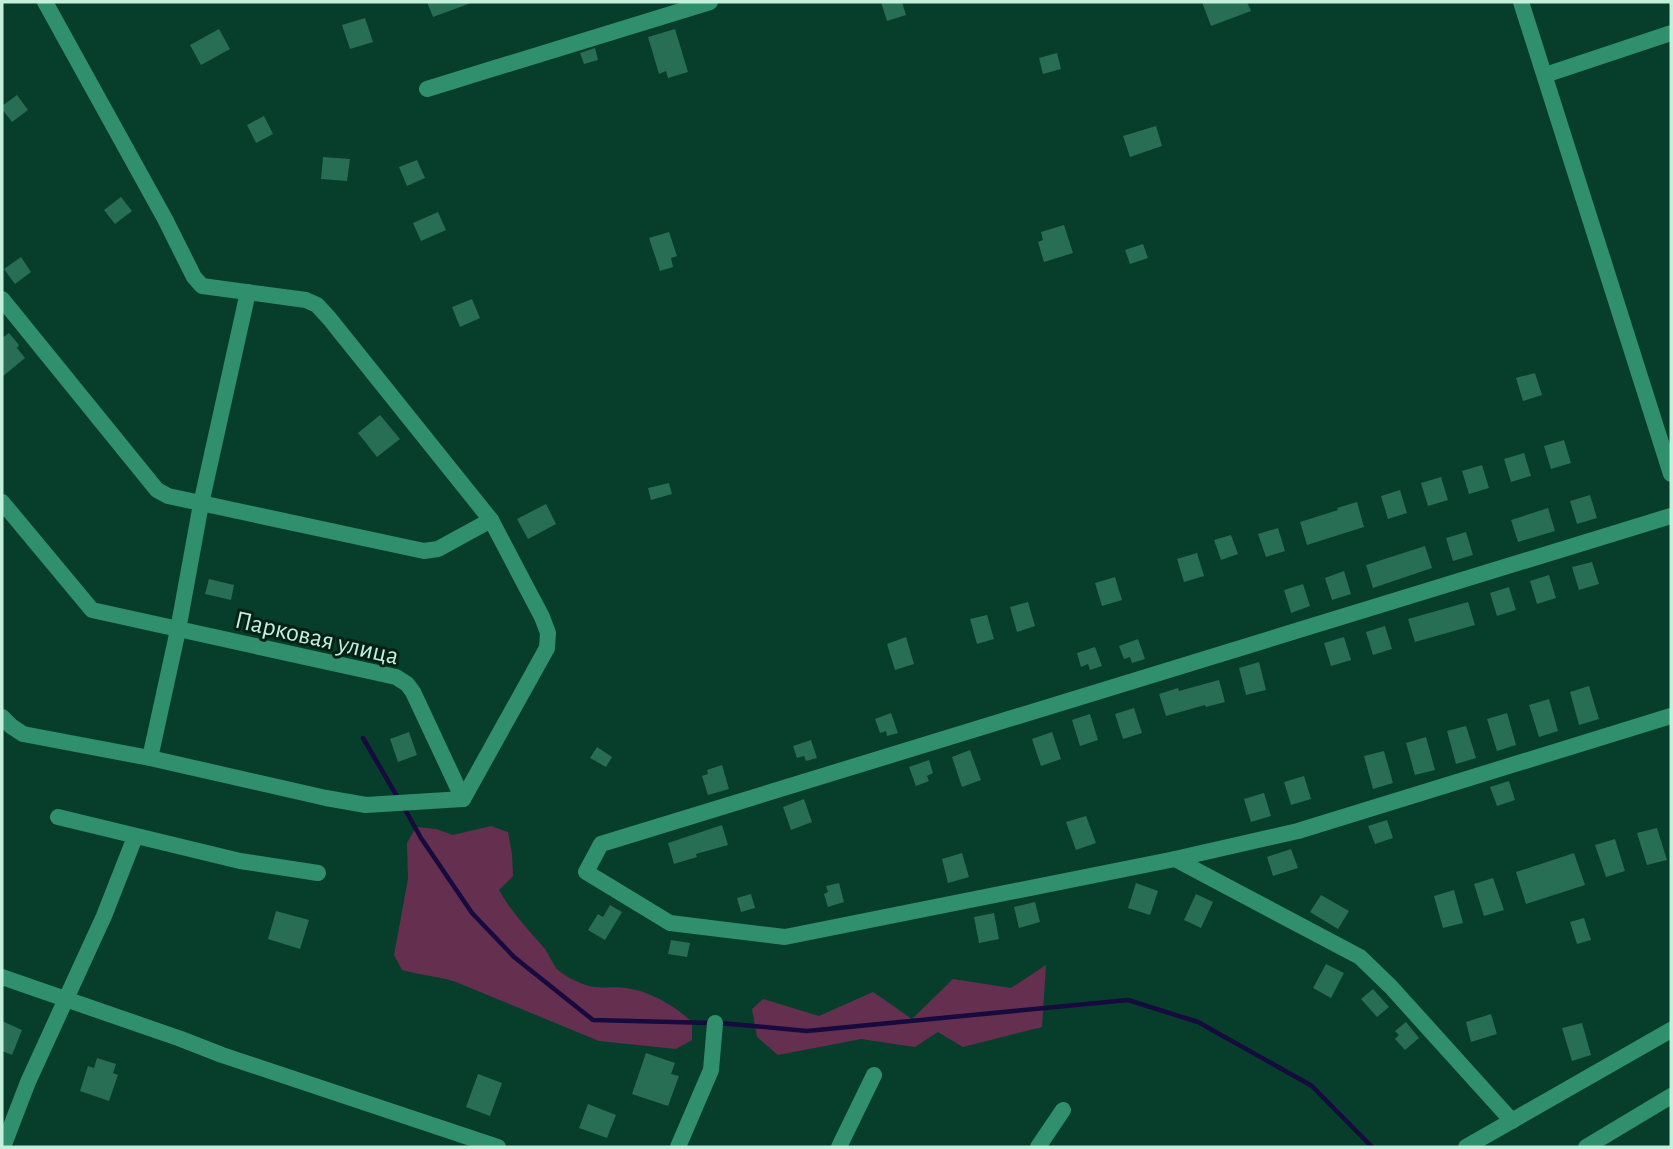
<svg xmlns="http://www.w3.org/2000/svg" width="1673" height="1149" font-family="'Alegreya Sans',sans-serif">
<rect width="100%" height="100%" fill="#073d2b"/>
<g fill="#653050">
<path d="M491,826L508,832L512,854L513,876L499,890C511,912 529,930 545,949C549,955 552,962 556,968C564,976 578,983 589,986C601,989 614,986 626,988C650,991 675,1006 692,1022V1040L676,1049L599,1041L456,982C438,976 420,975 402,970L394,955L408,879L407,843L416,827L436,829L453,835Z"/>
<path d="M1046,965L1042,1027L963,1047L938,1032L915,1047L861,1039L778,1055L757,1037L752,1009L763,999L819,1016L873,992L912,1019L953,979L1011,988Z"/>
</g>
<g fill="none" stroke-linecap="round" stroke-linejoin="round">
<g stroke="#160a3f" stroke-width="4.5">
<path d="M363,738L398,798"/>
<path d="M403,806L421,838L472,913L514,957L593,1020L711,1023"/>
<path d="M720,1023L807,1031L1128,1000L1198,1022L1312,1086L1372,1147"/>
</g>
</g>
<g fill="#276e54">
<path d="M427,2H470L471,3L433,17Z"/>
<path d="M881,2H902L906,15L887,21Z"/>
<path d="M1202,2H1247L1251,11L1211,26Z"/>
<path d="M365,18L373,42L350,49L342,25Z"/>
<path d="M219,29L230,49L201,65L190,45Z"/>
<path d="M675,29L688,72L668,78L666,71L659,74L648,37Z"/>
<path d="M595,48L598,60L584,64L580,53Z"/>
<path d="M1057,53L1061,69L1043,74L1039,58Z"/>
<path d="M17,95L28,110L12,122L2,109V106Z"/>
<path d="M264,116L273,134L256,143L247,125Z"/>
<path d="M1156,126L1162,146L1130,157L1123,136Z"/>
<path d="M323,157L350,159L347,181L321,179Z"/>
<path d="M417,160L425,178L407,186L399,167Z"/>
<path d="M121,197L132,211L115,224L104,210Z"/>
<path d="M438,212L446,230L421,241L413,223Z"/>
<path d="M1064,225L1073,253L1044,262L1038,242L1043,240L1041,232Z"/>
<path d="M669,232L677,256L671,258L673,267L660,271L649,238Z"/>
<path d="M1143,244L1148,258L1130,264L1125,250Z"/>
<path d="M21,257L31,272L15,284L4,269Z"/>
<path d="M472,299L480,318L460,327L452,307Z"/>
<path d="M9,333L19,345L17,348L25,358L2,377V338Z"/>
<path d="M1535,373L1542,395L1523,401L1516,378Z"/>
<path d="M380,415L400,439L377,457L358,433Z"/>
<path d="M1564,440L1571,463L1551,469L1544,446Z"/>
<path d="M1524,453L1531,476L1511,482L1504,459Z"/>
<path d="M1482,465L1489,488L1469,494L1462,471Z"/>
<path d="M1441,477L1448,500L1428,506L1421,483Z"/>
<path d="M669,483L672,494L651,500L648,488Z"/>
<path d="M1400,490L1407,513L1388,519L1381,496Z"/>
<path d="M1590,495L1597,518L1577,524L1570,501Z"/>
<path d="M1357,502L1364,527L1307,545L1300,522L1338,510L1337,508Z"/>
<path d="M546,504L556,524L528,539L517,519Z"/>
<path d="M1548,508L1555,531L1518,542L1511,520Z"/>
<path d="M1278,528L1285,551L1266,557L1258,534Z"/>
<path d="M1466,532L1473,555L1453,561L1446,538Z"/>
<path d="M1231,535L1238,554L1221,560L1214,540Z"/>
<path d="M1425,546L1432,568L1373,588L1366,565Z"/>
<path d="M1197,553L1204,576L1184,582L1177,559Z"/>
<path d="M1592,562L1599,584L1579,590L1572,567Z"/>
<path d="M1344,571L1351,594L1332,600L1325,578Z"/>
<path d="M1549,575L1556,598L1537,604L1530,581Z"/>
<path d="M1115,577L1122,600L1102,606L1095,583Z"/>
<path d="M209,579L234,585L231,600L205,594Z"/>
<path d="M1303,584L1310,606L1291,613L1284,590Z"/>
<path d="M1509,587L1516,610L1497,616L1490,593Z"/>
<path d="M1028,602L1035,626L1017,632L1010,607Z"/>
<path d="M1468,602L1475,625L1415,642L1408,619Z"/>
<path d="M987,615L994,639L977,644L970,619Z"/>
<path d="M1385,626L1392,649L1373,655L1366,632Z"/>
<path d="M906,637L914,664L895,670L887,644Z"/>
<path d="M1344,637L1351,660L1331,666L1324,643Z"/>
<path d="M1138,639L1145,659L1132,663L1130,657L1124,659L1119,646Z"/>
<path d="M1095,647L1102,666L1090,670L1088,664L1081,667L1077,653Z"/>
<path d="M1259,662L1266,690L1246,695L1239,668Z"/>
<path d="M1219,680L1225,702L1206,707L1205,705L1166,716L1159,694L1178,688L1179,691Z"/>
<path d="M1589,686L1599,719L1579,725L1570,692Z"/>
<path d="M1549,699L1558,731L1539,737L1529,705Z"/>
<path d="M1134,708L1142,733L1123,739L1115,714Z"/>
<path d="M891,713L898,733L887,736L886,731L880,733L875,719Z"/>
<path d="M1507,713L1516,745L1497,751L1487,719Z"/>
<path d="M1090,714L1098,740L1080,746L1072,720Z"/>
<path d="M1466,726L1476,758L1456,764L1447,731Z"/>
<path d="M409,732L417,755L398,762L390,739Z"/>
<path d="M1052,732L1061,759L1041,766L1032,739Z"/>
<path d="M1426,737L1435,770L1415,775L1406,743Z"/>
<path d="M811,740L817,758L806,761L804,756L797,758L793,746Z"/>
<path d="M597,747L612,757L606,767L590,758Z"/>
<path d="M970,750L981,780L962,787L952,757Z"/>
<path d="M1384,751L1393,783L1373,789L1364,756Z"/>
<path d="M929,760L933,773L927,776L929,781L916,786L909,767Z"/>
<path d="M722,765L729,789L708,795L702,776L708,774L707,770Z"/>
<path d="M1304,776L1311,799L1291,805L1284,782Z"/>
<path d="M1509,781L1515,800L1497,806L1490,787Z"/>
<path d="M1264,793L1271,816L1251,822L1244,799Z"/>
<path d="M804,799L812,822L791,830L783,807Z"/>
<path d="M1086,816L1096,843L1076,850L1066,822Z"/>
<path d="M1387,820L1393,838L1375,844L1368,826Z"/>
<path d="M722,825L728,845L696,854L697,857L674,864L668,843Z"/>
<path d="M1657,828L1667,860L1647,865L1637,833Z"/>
<path d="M1615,839L1625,871L1606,877L1595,845Z"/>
<path d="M1291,849L1298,868L1273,876L1267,857Z"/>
<path d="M962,853L969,877L948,883L942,859Z"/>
<path d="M1574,853L1585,885L1526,904L1516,872Z"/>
<path d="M1493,878L1504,910L1484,916L1474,884Z"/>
<path d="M839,883L844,902L828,907L824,894L828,892L826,886Z"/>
<path d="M1136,883L1158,891L1150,915L1128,908Z"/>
<path d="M1454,890L1463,923L1443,928L1434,896Z"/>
<path d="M751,894L755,908L741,912L737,898Z"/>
<path d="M1196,894L1213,902L1201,928L1184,920Z"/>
<path d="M1321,895L1349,911L1338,929L1310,912Z"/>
<path d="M1035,902L1040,922L1019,928L1014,907Z"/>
<path d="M610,905L622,912L605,940L588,930L598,914L603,917Z"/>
<path d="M276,911L309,920L300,949L268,939Z"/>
<path d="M994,913L999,939L979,943L974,917Z"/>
<path d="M1584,918L1591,940L1577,944L1570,922Z"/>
<path d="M671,940L690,943L687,957L668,954Z"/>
<path d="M1326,964L1344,973L1331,998L1313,988Z"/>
<path d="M1373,989L1389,1007L1377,1017L1361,999Z"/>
<path d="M1491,1014L1497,1034L1471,1042L1466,1022Z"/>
<path d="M2,1021L22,1030L12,1055L2,1051Z"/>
<path d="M1406,1022L1419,1038L1405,1050L1395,1039L1399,1035L1395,1031Z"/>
<path d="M1582,1023L1591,1055L1572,1061L1562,1028Z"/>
<path d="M646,1053L675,1063L671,1074L679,1076L668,1106L632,1094Z"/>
<path d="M97,1058L116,1064L113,1073L118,1075L109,1101L80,1091L88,1066L94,1068Z"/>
<path d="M478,1074L502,1083L490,1116L466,1107Z"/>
<path d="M588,1104L616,1115L607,1138L579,1128Z"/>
</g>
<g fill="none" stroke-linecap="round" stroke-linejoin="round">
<g stroke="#30906d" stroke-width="16">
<path d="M45,2L165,219L194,277L202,286L306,300L317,305L329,318L491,520L542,617L548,633L547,648L463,799"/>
<path d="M1521,2L1671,474"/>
<path d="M1545,75L1671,33"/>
<path d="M427,89L710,2"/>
<path d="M2,299L157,490L168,496L424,551L438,549L491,520"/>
<path d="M2,502L92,610L396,677L407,684L413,692L463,799"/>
<path d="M1671,516L601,844L586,872L670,923L785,937L1175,859L1298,831L1671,716"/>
<path d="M2,717L11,726L23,734L150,758L326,798L366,805L463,799"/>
<path d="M150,758L178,630L201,504L248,292"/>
<path d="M58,817L240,861L318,873"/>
<path d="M1175,859L1360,957L1391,987L1512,1121"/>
<path d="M2,977L181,1039L222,1055L498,1147"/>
<path d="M3,1147L28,1082L104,916L135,837"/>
<path d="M678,1147L711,1070L715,1023"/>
<path d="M839,1147L874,1075"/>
<path d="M1038,1147L1063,1110"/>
<path d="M1466,1147L1671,1030"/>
<path d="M1586,1147L1671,1096"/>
</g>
</g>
<g text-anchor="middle" stroke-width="6" stroke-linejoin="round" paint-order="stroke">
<g font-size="26" fill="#c4efdb" stroke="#032116">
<text transform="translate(317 637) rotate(13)" y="9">Парковая улица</text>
</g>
</g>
<rect width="1673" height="1149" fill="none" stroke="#c4efdb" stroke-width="7"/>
</svg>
